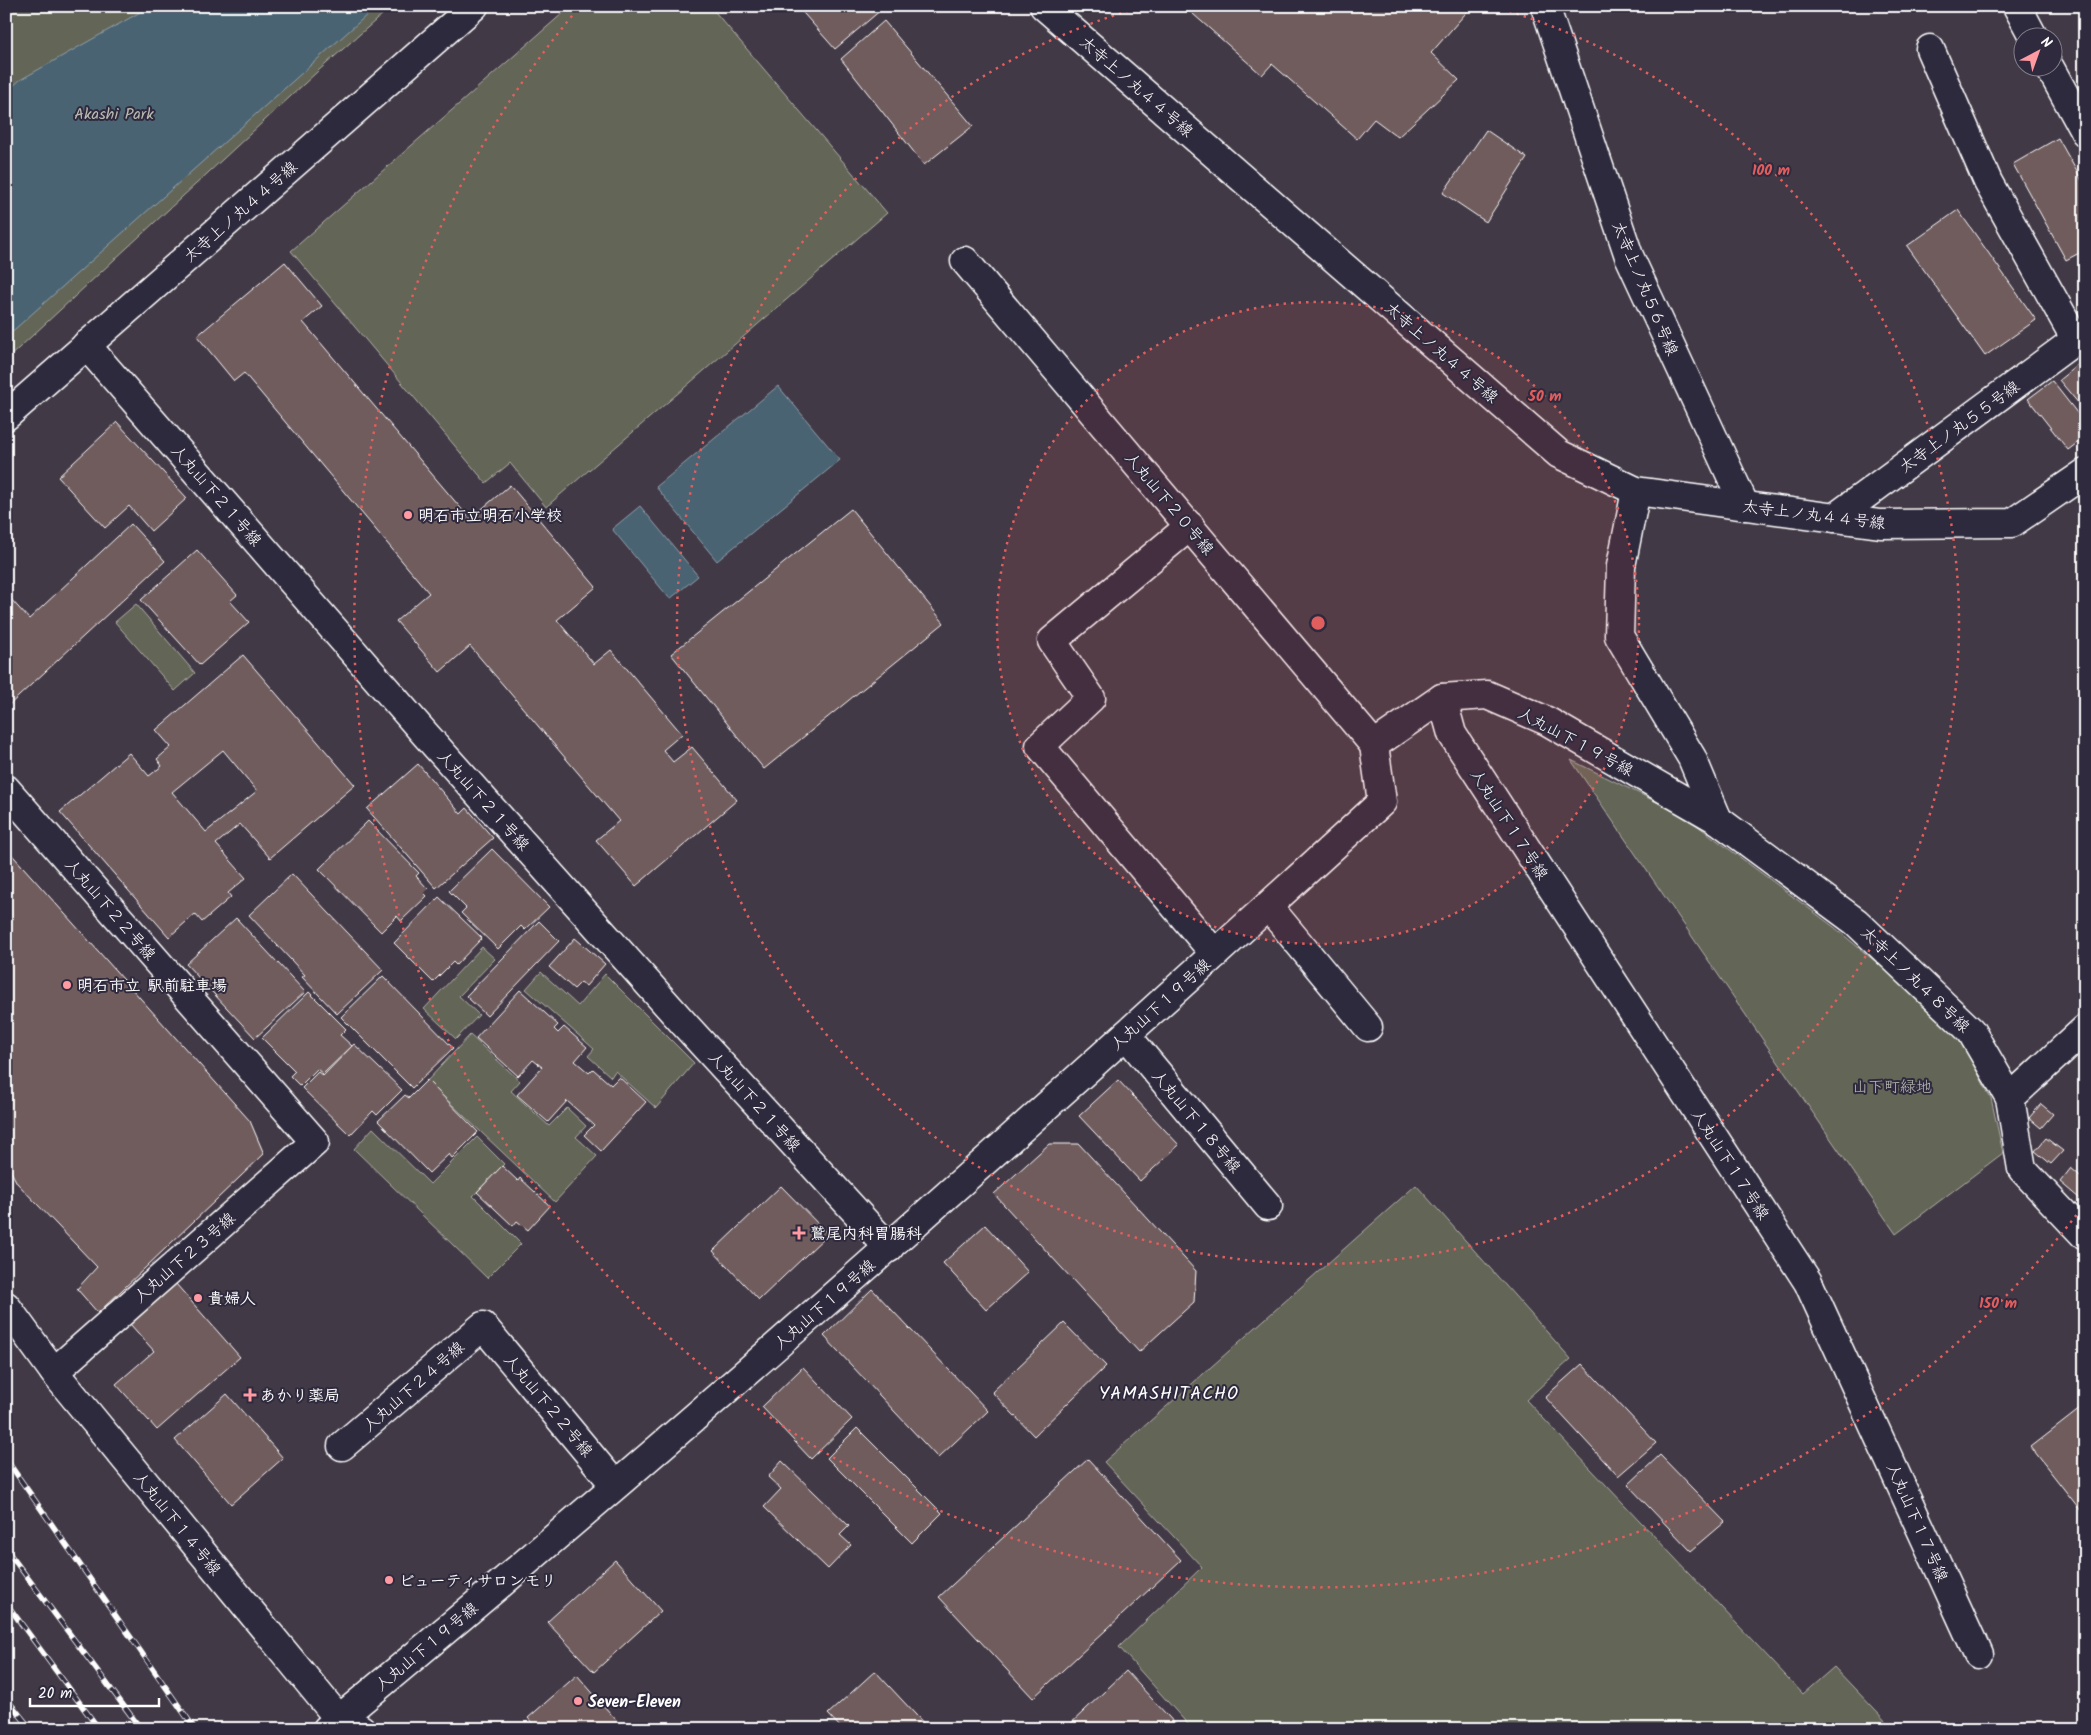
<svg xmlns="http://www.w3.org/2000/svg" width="2091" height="1735" font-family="Kalam,'Klee One',sans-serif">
<rect width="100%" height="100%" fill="#423946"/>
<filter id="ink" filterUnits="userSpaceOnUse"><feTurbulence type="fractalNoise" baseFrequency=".02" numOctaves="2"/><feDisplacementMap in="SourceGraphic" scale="10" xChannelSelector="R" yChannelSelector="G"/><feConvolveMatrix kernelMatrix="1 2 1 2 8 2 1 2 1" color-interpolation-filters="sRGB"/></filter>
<g filter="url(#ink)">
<g fill="#646557" stroke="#b2b2ab">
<path d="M6,6H392L318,71L6,360Z"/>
<path d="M571,6H710L887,213L546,507L510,463L486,483L291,251Z"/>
<path d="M136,604L195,673L175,691L115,622Z"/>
<path d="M1571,760L1683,815L1834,927L1901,983L1958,1036L1991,1098L2003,1153L1896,1234Z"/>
<path d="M482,947L495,959L459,996L479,1015L456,1039L424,1009Z"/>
<path d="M541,972L578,1006L605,974L694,1063L656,1108L615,1071L611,1077L588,1056L594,1049L526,989Z"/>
<path d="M470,1035L520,1081L511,1091L549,1126L567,1108L586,1126L576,1137L597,1156L555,1202L427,1081Z"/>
<path d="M373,1128L430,1184L477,1137L504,1164L473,1196L521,1244L487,1278L354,1149Z"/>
<path d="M1416,1185L1571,1359L1526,1400L1803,1694L1834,1667L1893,1729H1192L1119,1647L1202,1567L1104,1462Z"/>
</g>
<g fill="#4a6373" stroke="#92a1ab">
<path d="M151,6H377L6,337V92L20,80Z"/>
<path d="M778,386L840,460L717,561L656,487Z"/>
<path d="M640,506L698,576L670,599L612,529Z"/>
</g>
<g fill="#6f5c5c" stroke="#fff" fill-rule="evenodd">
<path d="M797,6H879L882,9L835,49Z"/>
<path d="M1184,6H1472L1431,53L1459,80L1398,137L1374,119L1357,139L1272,64L1262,75Z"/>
<path d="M884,21L973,126L924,165L841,59Z"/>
<path d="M1486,130L1527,158L1486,222L1443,193Z"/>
<path d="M2058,138L2085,186V250L2066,260L2013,164Z"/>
<path d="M1958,210L2036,320L1985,356L1907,246Z"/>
<path d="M285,262L322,306L303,322L470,519L510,485L596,587L557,620L594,664L611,650L682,734L663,750L673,762L692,747L737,800L636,886L596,840L619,821L470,646L440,672L396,621L429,593L244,373L234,381L197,336Z"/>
<path d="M2081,362L2085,366V411L2059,380Z"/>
<path d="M2052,381L2085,423V437L2068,450L2028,399Z"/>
<path d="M117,422L187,498L151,531L129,506L105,528L58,477Z"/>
<path d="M851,509L944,623L764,769L671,654Z"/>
<path d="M131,524L165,561L6,708V597L8,596L29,619Z"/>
<path d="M197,550L237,595L230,601L249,622L200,665L141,600Z"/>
<path d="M243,655L355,785L270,858L240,824L216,844L246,878L228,893L231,897L202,922L195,914L169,937L60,812L129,753L149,776L162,766L157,759L171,747L156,730ZM223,750L257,791L206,832L172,792Z"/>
<path d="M418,764L461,814L467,808L493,838L436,888L367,809Z"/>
<path d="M368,821L419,873L416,876L428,889L424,893L427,896L401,921L397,916L381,932L319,869Z"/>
<path d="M6,848L250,1121L264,1154L98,1313L77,1289L97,1267L17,1183L6,1162Z"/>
<path d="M492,849L549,907L525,930L521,926L498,949L461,913L466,908L449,891Z"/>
<path d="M292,874L383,970L337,1014L302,977L305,975L249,915Z"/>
<path d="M439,897L482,938L456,965L453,962L433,982L394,943Z"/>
<path d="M236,918L305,992L255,1038L186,964Z"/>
<path d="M539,921L559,941L487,1016L466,996Z"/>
<path d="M575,938L605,964L586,986L581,982L574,989L549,967Z"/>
<path d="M383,976L453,1048L412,1088L341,1017Z"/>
<path d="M520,990L558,1025L554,1029L558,1033L564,1027L587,1047L575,1061L589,1073L593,1069L611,1085L619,1077L646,1102L601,1151L584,1135L594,1125L567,1101L548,1122L517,1095L542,1067L533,1060L518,1076L476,1038Z"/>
<path d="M309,992L346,1029L340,1035L352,1046L323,1074L317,1069L300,1086L290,1076L295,1071L262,1038Z"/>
<path d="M354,1044L402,1090L377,1115L373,1111L350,1135L302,1088L318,1072L323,1076Z"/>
<path d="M427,1080L478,1132L452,1158L449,1154L429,1173L378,1121L405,1095L409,1098Z"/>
<path d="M1118,1080L1179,1145L1140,1181L1079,1116Z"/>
<path d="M2041,1104L2053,1114L2041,1128L2029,1118Z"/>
<path d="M2046,1138L2063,1151L2051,1164L2035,1151Z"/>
<path d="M1049,1144H1079L1196,1271L1194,1302L1139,1352L994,1194Z"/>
<path d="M502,1166L518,1181L520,1178L550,1206L528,1230L517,1221L513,1226L477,1192Z"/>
<path d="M2071,1168L2085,1180V1203L2060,1182Z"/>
<path d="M781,1186L828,1234L759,1300L713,1251Z"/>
<path d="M985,1225L1028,1272L986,1310L943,1263Z"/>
<path d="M176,1284L240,1357L157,1430L116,1384L154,1351L130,1324Z"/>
<path d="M872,1289L988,1411L938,1458L824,1336Z"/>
<path d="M1064,1323L1106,1366L1034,1436L992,1392Z"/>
<path d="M1582,1364L1656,1443L1618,1476L1545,1397Z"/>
<path d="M803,1367L852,1419L811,1459L762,1407Z"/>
<path d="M227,1394L283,1458L231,1504L175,1440Z"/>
<path d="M2085,1405V1516L2031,1447Z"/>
<path d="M857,1428L942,1513L912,1543L827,1458Z"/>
<path d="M1660,1455L1725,1522L1691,1551L1628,1485Z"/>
<path d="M1088,1459L1181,1560L1033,1698L939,1597Z"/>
<path d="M782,1461L849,1526L840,1535L851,1545L828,1569L764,1507L781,1489L768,1477Z"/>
<path d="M615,1560L661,1611L594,1672L547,1622Z"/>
<path d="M875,1671L929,1729H842L828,1714Z"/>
<path d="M1126,1671L1180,1729H1065Z"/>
<path d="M577,1675L624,1729H537L528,1718Z"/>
</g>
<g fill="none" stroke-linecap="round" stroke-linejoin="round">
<defs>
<g id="minor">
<path d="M1044,6L1559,454L1636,491L1880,524L2012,523L2085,473"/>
<path d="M1545,6L1629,256L1745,506"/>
<path d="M2017,6L2034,38"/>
<path d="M1930,49L1988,182L2076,340"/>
<path d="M2050,68L2085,132"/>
<path d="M965,261L1374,745"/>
<path d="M86,345L425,734L687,1027L889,1248"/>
<path d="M6,416L474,6"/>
<path d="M1834,518L2085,333"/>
<path d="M1190,526L1052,641L1091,698L1040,746L1215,954"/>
<path d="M1442,698L1452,734L1808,1282L1978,1654"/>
<path d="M6,789L315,1142L54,1372"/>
<path d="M1718,820L1856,922L1971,1031L2010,1098L2085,1029"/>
<path d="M1268,906L1368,1027"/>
<path d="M1126,1035L1268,1206"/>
<path d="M2010,1098L2022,1169L2085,1236"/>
<path d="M6,1306L54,1372L339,1719L361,1729"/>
<path d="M342,1446L483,1326L615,1485"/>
<path d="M327,1729C688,1431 1036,1118 1382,802L1374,745L1442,698L1487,695L1547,721L1718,820L1692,758L1619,636L1621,566L1636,491"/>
</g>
</defs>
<use href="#minor" stroke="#fff" stroke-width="31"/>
<use href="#minor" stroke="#2f2a3d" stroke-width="28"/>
<defs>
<g id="rail">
<path d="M6,1459L195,1729"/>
<path d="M6,1549L141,1729"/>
<path d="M6,1603L99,1729"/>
<path d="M6,1698L31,1729"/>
</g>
</defs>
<use href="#rail" stroke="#fff" stroke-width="5.5"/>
<use href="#rail" stroke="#2f2a3d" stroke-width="4" stroke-dasharray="11" stroke-linecap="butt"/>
</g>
</g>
<circle cx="1318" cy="623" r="321" fill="#e05e5e" fill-opacity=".12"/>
<g fill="none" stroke="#e05e5e" stroke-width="2.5" stroke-dasharray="2.5 5">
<circle cx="1318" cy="623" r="321"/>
<path d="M1495 7A641 641 0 1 1 1141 7"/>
<path d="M2081 1209A962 962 0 1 1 576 11"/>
</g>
<g fill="#ff9aa2" stroke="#2f2a3d" stroke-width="2">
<circle cx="408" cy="515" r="5"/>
<circle cx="67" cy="985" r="5"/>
<path d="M796.5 1225.5h5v5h5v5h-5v5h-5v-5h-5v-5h5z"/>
<circle cx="198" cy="1298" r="5"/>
<path d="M247.5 1387.5h5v5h5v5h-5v5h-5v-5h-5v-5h5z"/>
<circle cx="389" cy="1580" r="5"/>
<circle cx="578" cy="1701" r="5"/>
</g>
<g text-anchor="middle" stroke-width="4" stroke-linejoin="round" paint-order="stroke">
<g font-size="16" fill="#fff" stroke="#2f2a3d">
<text transform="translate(1137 86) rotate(41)" y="6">太寺上ノ丸４４号線</text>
<text transform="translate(240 211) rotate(-41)" y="6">太寺上ノ丸４４号線</text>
<text transform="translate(1646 288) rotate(67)" y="6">太寺上ノ丸５６号線</text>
<text transform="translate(1442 352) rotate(41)" y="6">太寺上ノ丸４４号線</text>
<text transform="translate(1959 426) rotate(-36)" y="6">太寺上ノ丸５５号線</text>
<text transform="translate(217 495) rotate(49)" y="6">人丸山下２１号線</text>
<text transform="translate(1170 503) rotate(50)" y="6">人丸山下２０号線</text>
<text transform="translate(1814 514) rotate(7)" y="6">太寺上ノ丸４４号線</text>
<text transform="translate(1576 741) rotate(28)" y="6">人丸山下１９号線</text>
<text transform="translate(484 800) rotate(48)" y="6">人丸山下２１号線</text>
<text transform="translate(1510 824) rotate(57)" y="6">人丸山下１７号線</text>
<text transform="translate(111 909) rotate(49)" y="6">人丸山下２２号線</text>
<text transform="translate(1916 979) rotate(44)" y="6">太寺上ノ丸４８号線</text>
<text transform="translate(1160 1004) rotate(-42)" y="6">人丸山下１９号線</text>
<text transform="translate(755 1101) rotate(48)" y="6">人丸山下２１号線</text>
<text transform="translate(1197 1121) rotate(50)" y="6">人丸山下１８号線</text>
<text transform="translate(1731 1164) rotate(57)" y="6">人丸山下１７号線</text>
<text transform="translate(184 1257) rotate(-41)" y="6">人丸山下２３号線</text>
<text transform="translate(824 1304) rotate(-41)" y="6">人丸山下１９号線</text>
<text transform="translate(413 1386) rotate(-41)" y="6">人丸山下２４号線</text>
<text transform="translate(549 1405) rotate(50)" y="6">人丸山下２２号線</text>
<text transform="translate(1918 1522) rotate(66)" y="6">人丸山下１７号線</text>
<text transform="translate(178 1523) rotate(51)" y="6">人丸山下１４号線</text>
<text transform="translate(426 1646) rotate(-40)" y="6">人丸山下１９号線</text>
</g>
<g font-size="16" fill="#b9bab3" stroke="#2f2a3d">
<text x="114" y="119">Akashi Park</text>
<text x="1892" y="1092">山下町緑地</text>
</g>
<g font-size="16" font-weight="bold" fill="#fff" stroke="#2f2a3d" text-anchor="start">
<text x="418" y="521">明石市立明石小学校</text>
<text x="77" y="991">明石市立 駅前駐車場</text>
<text x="810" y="1239">鷲尾内科胃腸科</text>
<text x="208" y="1304">貴婦人</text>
<text x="260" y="1401">あかり薬局</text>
<text x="399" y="1586">ビューティサロンモリ</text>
<text x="588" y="1707">Seven-Eleven</text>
</g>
<g font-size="18" letter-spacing="1" fill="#fff" stroke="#2f2a3d">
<text x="1169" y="1399">YAMASHITACHO</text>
</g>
</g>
<circle cx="1318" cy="623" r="8" fill="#e05e5e" stroke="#2f2a3d" stroke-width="2.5"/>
<g font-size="15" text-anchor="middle" font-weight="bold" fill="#e05e5e" stroke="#2f2a3d" stroke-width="4" stroke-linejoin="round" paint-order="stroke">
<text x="1771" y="175">100 m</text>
<text x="1545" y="401">50 m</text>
<text x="1998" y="1308">150 m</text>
</g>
<rect width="2091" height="1735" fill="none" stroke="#2f2a3d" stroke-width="25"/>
<rect x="12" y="12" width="2066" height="1710" fill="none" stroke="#fff" stroke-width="2" filter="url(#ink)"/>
<g transform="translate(2038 52) rotate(41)"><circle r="24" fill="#2f2a3d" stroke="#827f8b"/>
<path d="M0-4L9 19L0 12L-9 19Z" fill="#ff9aa2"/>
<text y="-8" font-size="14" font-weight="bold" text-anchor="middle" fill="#ffffff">N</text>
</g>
<path d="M30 1698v8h129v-8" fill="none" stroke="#ffffff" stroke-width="2.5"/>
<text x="38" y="1698" font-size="15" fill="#ffffff" stroke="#2f2a3d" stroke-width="4" paint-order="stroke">20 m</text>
</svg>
